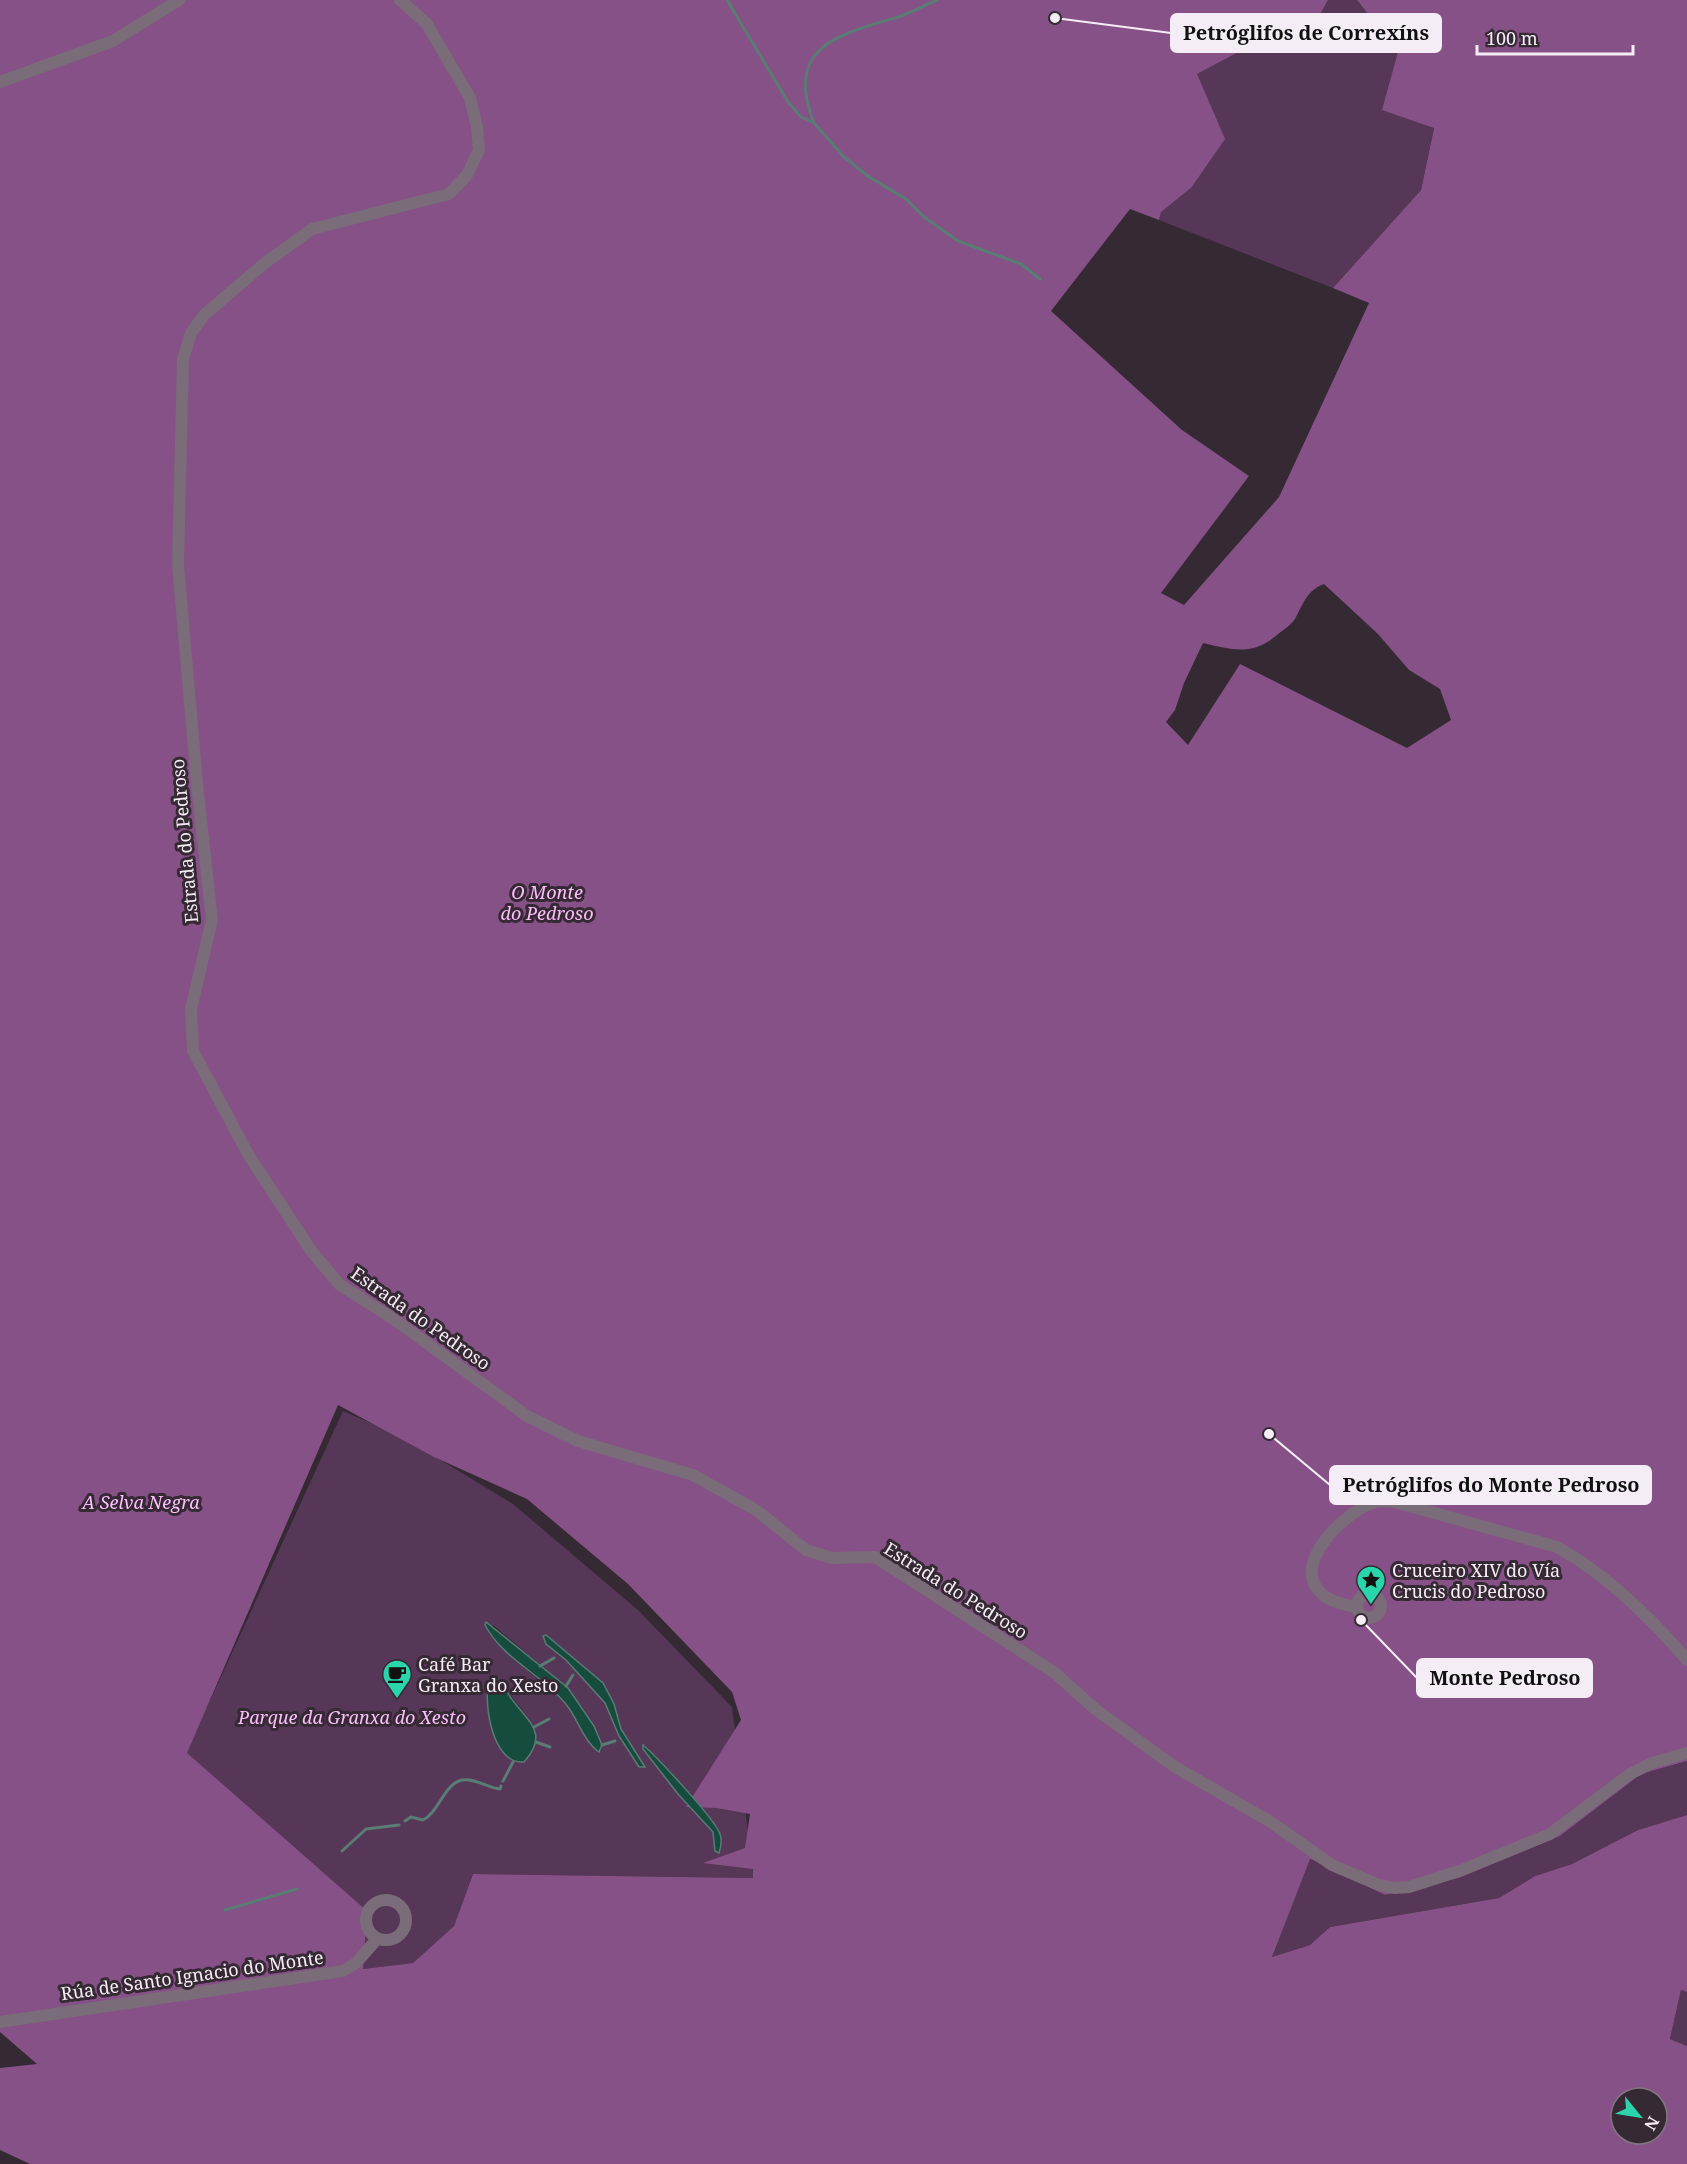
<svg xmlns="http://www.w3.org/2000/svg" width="1687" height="2164" font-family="'Noto Serif',serif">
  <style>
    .green { fill: #573757; fill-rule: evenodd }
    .forest { fill: #865186; fill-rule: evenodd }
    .water { fill: #164c3e; stroke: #597c75; stroke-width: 1.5 }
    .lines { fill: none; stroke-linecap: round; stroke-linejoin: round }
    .stream { stroke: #597c75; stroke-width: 3 }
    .minor { stroke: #7a6c79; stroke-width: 12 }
    .labels { text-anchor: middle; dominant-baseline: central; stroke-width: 6; stroke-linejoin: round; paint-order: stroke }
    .street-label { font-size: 18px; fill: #f5edf5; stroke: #352934 }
    .park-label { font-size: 18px; font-style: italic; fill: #fdbefc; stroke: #352934 }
    .poi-label { font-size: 18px; fill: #f5edf5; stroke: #352934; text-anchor: start }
    .leader { fill: none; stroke: #f5edf5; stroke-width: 2 }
    .callout-dot { fill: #f5edf5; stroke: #352934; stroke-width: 2 }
    .callout { fill: #f5edf5; stroke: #f5edf5; stroke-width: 2 }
    .callout-label { font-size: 20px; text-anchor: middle; font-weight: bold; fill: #111 }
  </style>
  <rect width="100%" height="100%" fill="#352934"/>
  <g class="green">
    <polygon points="1328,0 1357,0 1398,52 1434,127 1421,190 1333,288 1159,220 1161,212 1191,188 1197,74 1252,45 1300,51"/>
    <path d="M343 1411 401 1436 513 1504 638 1610 732 1707 754 1878 473 1874 454 1926 413 1963 363 1969 186 1753ZM493 1625 568 1688 594 1726 602 1745 600 1752 591 1746 579 1720 564 1700 513 1659 489 1633ZM546 1636 603 1683 614 1704 621 1729 644 1767 613 1723 605 1703ZM501 1681C511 1701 539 1721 535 1745L498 1747 489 1714 487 1688ZM643 1745 672 1773 720 1833 715 1851 713 1832 678 1794 643 1749Z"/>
    <polygon points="1687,1761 1687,1815 1638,1830 1572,1864 1535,1876 1499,1898 1330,1927 1310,1945 1272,1957 1309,1859 1385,1895 1459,1878 1560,1836 1641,1774"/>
    <polygon points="1681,1990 1687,1992 1687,2046 1670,2039"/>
  </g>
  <path class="forest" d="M0 0H1328L1300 51 1252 45 1197 74 1225 139 1191 188 1161 212 1159 220 1130 209 1051 311 1182 430 1249 476 1161 593 1184 605 1279 497 1369 303 1333 288 1421 190 1434 128 1382 110 1398 52 1357 0H1687V1761L1641 1774 1560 1836 1459 1878 1385 1895 1310 1859 1272 1957 1310 1945 1330 1927 1499 1898 1535 1876 1572 1864 1638 1830 1687 1815V1992L1681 1990 1670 2039 1687 2046V2164H30L0 2150V2068L37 2064 0 2032ZM1324 584 1378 634 1409 670 1440 689 1451 720 1407 748 1240 664 1188 745 1166 722 1175 710 1184 683 1203 643C1233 650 1252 656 1277 635 1283 630 1291 625 1295 619 1303 604 1307 590 1324 584ZM338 1405 434 1457 527 1499 628 1584 732 1692 741 1720 686 1807 717 1808 750 1814 745 1848 703 1863 753 1869V1878L473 1874 454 1926 413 1963 363 1969 367 1911 187 1753ZM1621 2098H1657V2134H1621Z"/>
  <g class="water">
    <path d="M486 1622 568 1688 594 1726 602 1745 599 1752C583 1741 578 1718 565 1703 541 1674 503 1659 485 1625Z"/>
    <polygon points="546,1635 603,1683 614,1704 621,1729 645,1767 639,1767 619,1736 605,1703 566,1660 546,1644 543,1636"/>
    <path d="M494 1677C504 1682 506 1693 514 1702 531 1724 548 1735 524 1762 492 1765 483 1702 489 1679Z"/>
    <path d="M643 1745C657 1757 715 1819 720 1834 722 1840 721 1847 719 1853L715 1851 713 1832 678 1794 643 1749Z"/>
  </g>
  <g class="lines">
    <g class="stream">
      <polyline points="727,0 788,102 801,117 814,123 844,157 869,177 906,199 924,217 958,241 1021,264 1040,279"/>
      <path d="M814 123C784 48 836 35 895 18 909 14 923 6 937 0"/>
      <polyline points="540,1666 554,1658"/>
      <polyline points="566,1686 573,1675"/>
      <polyline points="534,1727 549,1719"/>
      <polyline points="536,1742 550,1747"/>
      <polyline points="602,1745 615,1741"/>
      <polyline points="503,1781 513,1762"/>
      <path d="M405 1821 411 1817 423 1820C439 1812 444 1784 462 1780 476 1778 487 1788 500 1789L501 1786"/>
      <polyline points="342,1851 366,1829 399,1825"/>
      <polyline points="225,1910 297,1889"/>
    </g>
    <g class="minor">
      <polyline points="400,0 427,24 470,98 477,127 479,150 467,175 449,194 312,229 265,263 204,315 191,333 183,359 178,564 197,784 212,920 191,1009 193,1051 249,1156 312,1252 340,1285 395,1320 527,1416 578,1441 693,1475 756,1510 806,1550 832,1558 875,1557 1055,1673 1095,1709 1175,1767 1269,1821 1332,1865 1379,1885 1395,1888 1409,1887 1462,1870 1550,1834 1630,1774 1652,1763 1687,1753"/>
      <polyline points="0,82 113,41 179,0"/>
      <circle cx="1369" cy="1606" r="12"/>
      <path d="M1357 1608C1345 1604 1330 1602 1322 1594 1289 1565 1344 1513 1372 1503 1380 1500 1387 1501 1395 1502L1557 1547C1606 1574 1650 1617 1687 1660"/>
      <circle cx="386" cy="1920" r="20"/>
      <polyline points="0,2022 343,1971 356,1963 377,1939"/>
    </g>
  </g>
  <defs>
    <g id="sight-pin" transform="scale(1.5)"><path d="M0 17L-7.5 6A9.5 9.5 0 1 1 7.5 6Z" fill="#2ad5ac" stroke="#352934"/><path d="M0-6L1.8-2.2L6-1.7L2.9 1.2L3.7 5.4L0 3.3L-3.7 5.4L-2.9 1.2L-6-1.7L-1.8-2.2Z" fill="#111"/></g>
    <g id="cafe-pin" transform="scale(1.5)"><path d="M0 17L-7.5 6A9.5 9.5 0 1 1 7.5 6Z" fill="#2ad5ac" stroke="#352934"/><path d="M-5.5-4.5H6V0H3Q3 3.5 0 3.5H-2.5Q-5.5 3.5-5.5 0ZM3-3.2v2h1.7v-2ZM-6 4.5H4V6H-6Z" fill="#111"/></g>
  </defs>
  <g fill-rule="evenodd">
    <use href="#sight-pin" x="1371" y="1580"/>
    <use href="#cafe-pin" x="397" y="1674"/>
  </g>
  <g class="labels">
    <g class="street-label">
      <text transform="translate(184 841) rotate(-95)">Estrada do Pedroso</text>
      <text transform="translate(421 1318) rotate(35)">Estrada do Pedroso</text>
      <text transform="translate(956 1590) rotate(32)">Estrada do Pedroso</text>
      <text transform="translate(192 1975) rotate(-8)">Rúa de Santo Ignacio do Monte</text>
    </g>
    <g class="park-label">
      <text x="547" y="892">O Monte<tspan x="547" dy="21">do Pedroso</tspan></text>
      <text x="141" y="1502">A Selva Negra</text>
      <text x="352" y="1717">Parque da Granxa do Xesto</text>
    </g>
    <g class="poi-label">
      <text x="1392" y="1570">Cruceiro XIV do Vía<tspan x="1392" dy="21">Crucis do Pedroso</tspan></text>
      <text x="418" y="1664">Café Bar<tspan x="418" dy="21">Granxa do Xesto</tspan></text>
    </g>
  </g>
  <path class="leader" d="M1055 18L1171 33M1269 1434L1330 1485M1361 1620L1417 1678"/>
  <g class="callout-dot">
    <circle cx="1055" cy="18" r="6"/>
    <circle cx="1269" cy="1434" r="6"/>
    <circle cx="1361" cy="1620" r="6"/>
  </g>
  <g class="callout">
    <rect x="1171" y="14" width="270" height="38" rx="6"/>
    <rect x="1330" y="1466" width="321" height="38" rx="6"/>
    <rect x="1417" y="1659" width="175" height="38" rx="6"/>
  </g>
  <g class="callout-label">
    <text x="1306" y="40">Petróglifos de Correxíns</text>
    <text x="1491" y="1492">Petróglifos do Monte Pedroso</text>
    <text x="1505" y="1685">Monte Pedroso</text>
  </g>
  <g transform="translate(1639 2116) rotate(120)"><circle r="28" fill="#352934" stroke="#827781" stroke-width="1.5"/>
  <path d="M0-4.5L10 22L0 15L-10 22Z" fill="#2ad5ac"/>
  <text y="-9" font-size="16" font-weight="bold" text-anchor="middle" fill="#f5edf5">N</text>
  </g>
  <path d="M1477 45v9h156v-9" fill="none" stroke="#f5edf5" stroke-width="3"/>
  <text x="1486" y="45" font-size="18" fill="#f5edf5" stroke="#352934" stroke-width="4.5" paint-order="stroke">100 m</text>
</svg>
